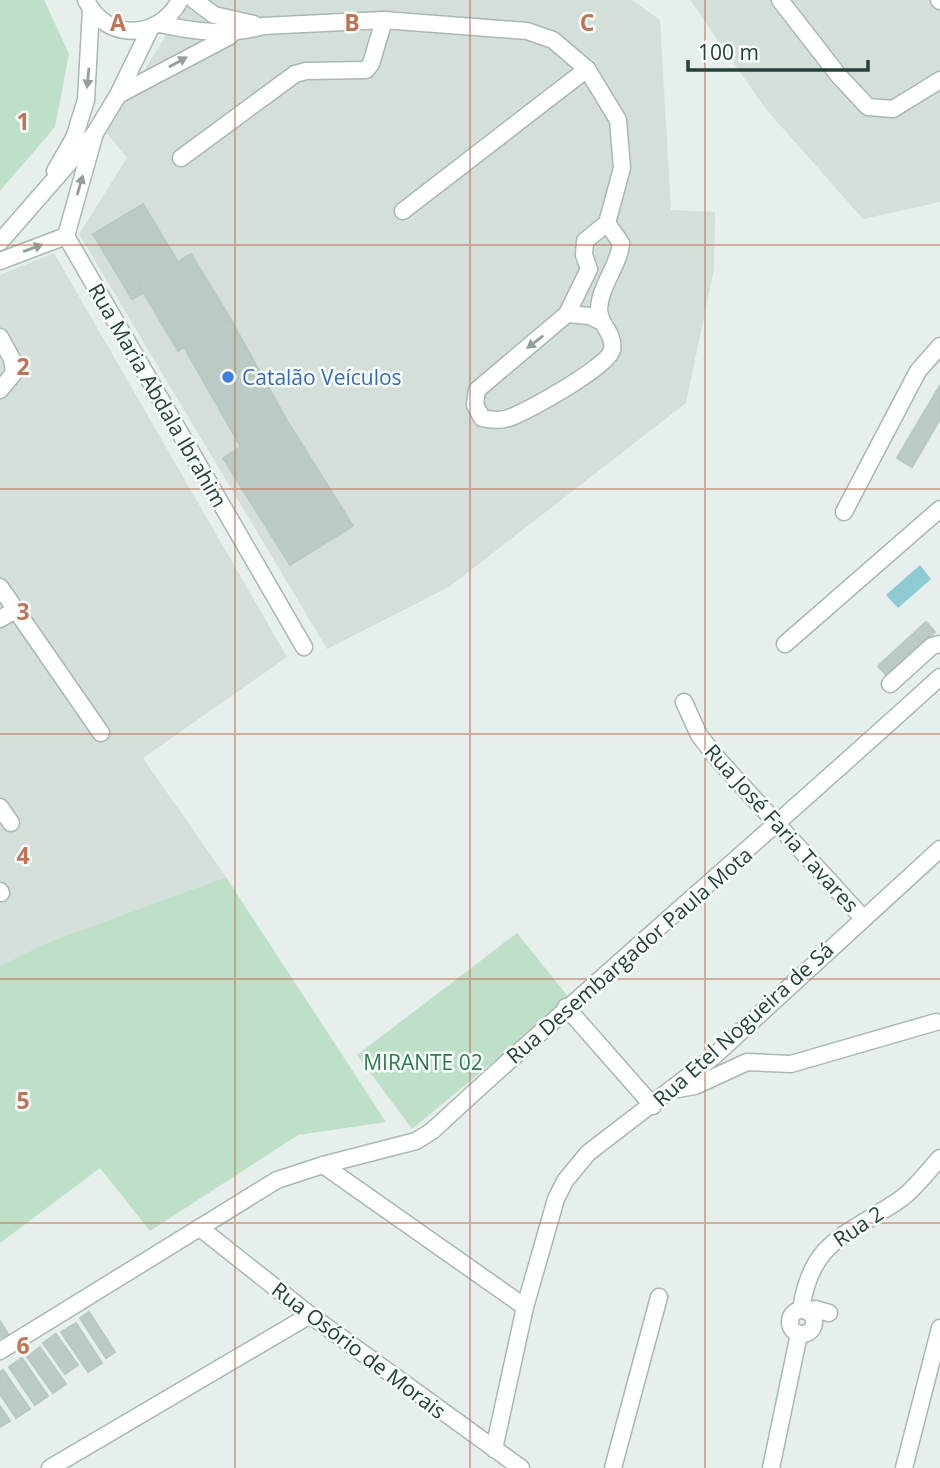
<svg xmlns="http://www.w3.org/2000/svg" width="940" height="1468" font-family="'Open Sans',sans-serif">
  <style>
    .built { fill: #d4dfda }
    .green { fill: #bfe0c8 }
    .water { fill: #8ec9d4 }
    .building { fill: #bbcac4; stroke: #b8c9c2; stroke-width: 2 }
    .lines { fill: none; stroke-linecap: round; stroke-linejoin: round }
    .minor-casing { stroke: #a8b8b2; stroke-width: 19 }
    .minor { stroke: #fff; stroke-width: 16 }
    .oneway { fill: #92a09c }
    .grid { fill: none; stroke: #c07456; stroke-width: 2; stroke-opacity: 0.55 }
    .shop-dot { fill: #3f7fe0; stroke: #f7fbf9; stroke-width: 2.5 }
    .labels { text-anchor: middle; dominant-baseline: central; stroke-width: 5; stroke-linejoin: round; paint-order: stroke }
    .shop-label { font-size: 21px; fill: #366cbe; stroke: #f7fbf9; text-anchor: start }
    .street-label { font-size: 21px; fill: #24423a; stroke: #f7fbf9 }
    .park-label { font-size: 21px; fill: #2d7a4b; stroke: #f7fbf9 }
    .grid-label { font-size: 23px; text-anchor: middle; font-weight: bold; fill: #c07456; stroke: #f7fbf9; stroke-width: 5; stroke-linejoin: round; paint-order: stroke }
  </style>
  <rect width="100%" height="100%" fill="#e6efeb"/>
  <g class="built">
    <polygon points="188,0 632,0 660,20 671,210 715,212 714,269 686,403 449,587 327,649 79,234 127,158 106,132"/>
    <polygon points="690,0 940,0 940,202 863,219 765,108"/>
    <polygon points="54,253 287,657 143,758 226,877 46,943 0,966 0,275"/>
  </g>
  <g class="green">
    <polygon points="0,0 44,0 69,54 55,127 0,191"/>
    <polygon points="226,877 386,1122 298,1135 150,1231 100,1168 0,1243 0,966 46,943"/>
    <polygon points="517,933 570,999 412,1129 357,1055"/>
  </g>
  <polygon class="water" points="920,565 931,579 898,608 886,595"/>
  <g class="building">
    <polygon points="143,204 178,262 139,285 143,293 132,299 93,234"/>
    <polygon points="191,254 231,320 178,351 139,285"/>
    <polygon points="231,320 286,419 241,447 184,347"/>
    <polygon points="939,387 940,419 912,467 897,458"/>
    <polygon points="286,419 353,526 290,565 223,458"/>
    <polygon points="926,622 935,632 887,676 878,666"/>
    <polygon points="89,1312 115,1352 106,1358 80,1318"/>
    <polygon points="0,1321 8,1334 0,1338"/>
    <polygon points="76,1323 102,1363 88,1372 61,1332"/>
    <polygon points="56,1334 78,1365 65,1374 43,1343"/>
    <polygon points="40,1347 66,1384 53,1393 27,1357"/>
    <polygon points="22,1358 48,1396 35,1405 9,1367"/>
    <polygon points="3,1370 30,1409 16,1418 0,1394 0,1372"/>
    <polygon points="0,1406 10,1421 0,1427"/>
  </g>
  <g class="lines">
    <g class="minor-casing">
      <g id="minor">
        <path d="M86 0C106 42 159 40 180 0"/>
        <polyline points="194,0 214,15 254,24"/>
        <polyline points="780,0 839,76 868,107 893,109 940,80"/>
        <polyline points="939,0 940,1"/>
        <path d="M160 24C195 32 228 36 263 26L384 20 527 31 553 40 587 69 618 120 622 168 607 223 585 241 584 255 589 269 567 314 477 390 475 405 482 418C494 421 503 421 514 416 532 408 608 367 612 350 615 333 599 325 599 309 600 285 619 266 621 243L607 223"/>
        <polyline points="118,95 230,36"/>
        <polyline points="95,133 66,236 304,647"/>
        <polyline points="181,158 295,74 306,71 366,70 371,64 384,20"/>
        <polyline points="55,171 74,138 86,100 91,10"/>
        <polyline points="403,211 587,69"/>
        <polyline points="0,242 95,133 118,95 150,29"/>
        <polyline points="0,261 66,236"/>
        <polyline points="567,314 590,316 602,322"/>
        <polyline points="0,337 12,359 14,373 0,390"/>
        <polyline points="844,512 918,371 940,346"/>
        <polyline points="0,587 101,733"/>
        <polyline points="0,619 15,610"/>
        <polyline points="785,644 940,509"/>
        <polyline points="890,684 932,646 940,644"/>
        <polyline points="684,702 699,735 716,757 862,917"/>
        <polyline points="0,807 11,823"/>
        <polyline points="0,891 1,893"/>
        <polyline points="566,1007 653,1106"/>
        <polyline points="678,1089 695,1086 747,1062 791,1064 936,1022"/>
        <polyline points="323,1165 525,1307"/>
        <polyline points="200,1228 310,1315 521,1468"/>
        <circle cx="802" cy="1322" r="12"/>
        <path d="M801 1310C811 1238 850 1235 902 1198 916 1187 928 1171 940 1158"/>
        <polyline points="808,1312 815,1309 829,1313"/>
        <path d="M0 1351 277 1180 323 1165 416 1141 432 1131C599 977 772 830 940 677"/>
        <polyline points="494,1449 525,1307 556,1199 565,1181 588,1153 713,1057 940,849"/>
        <polyline points="50,1468 310,1315"/>
        <polyline points="613,1468 659,1297"/>
        <polyline points="771,1468 799,1334"/>
        <polyline points="904,1468 940,1328"/>
      </g>
    </g>
    <use href="#minor" class="minor"/>
  </g>
  <defs><path id="oneway-solid" d="M-6-.8H1V-3.2L6.5 0L1 3.2V.8H-6Z" transform="scale(1.75)"/></defs>
  <g class="oneway">
    <use href="#oneway-solid" transform="translate(178 62) rotate(-29)"/>
    <use href="#oneway-solid" transform="translate(88 78) rotate(95)"/>
    <use href="#oneway-solid" transform="translate(80 185) rotate(-74)"/>
    <use href="#oneway-solid" transform="translate(33 248) rotate(-20)"/>
    <use href="#oneway-solid" transform="translate(535 342) rotate(142)"/>
  </g>
  <path class="grid" d="M235 0V1468M470 0V1468M705 0V1468M0 245H940M0 489H940M0 734H940M0 979H940M0 1223H940"/>
  <circle class="shop-dot" cx="228" cy="377" r="7"/>
  <g class="labels">
    <g class="shop-label">
      <text x="242" y="377">Catalão Veículos</text>
    </g>
    <g class="street-label">
      <text transform="translate(158 395) rotate(60)">Rua Maria Abdala Ibrahim</text>
      <text transform="translate(782 828) rotate(48)">Rua José Faria Tavares</text>
      <text transform="translate(629 955) rotate(-41)">Rua Desembargador Paula Mota</text>
      <text transform="translate(743 1024) rotate(-42)">Rua Etel Nogueira de Sá</text>
      <text transform="translate(858 1226) rotate(-34)">Rua 2</text>
      <text transform="translate(359 1350) rotate(37)">Rua Osório de Morais</text>
    </g>
    <g class="park-label">
      <text x="423" y="1062">MIRANTE 02</text>
    </g>
  </g>
  <g class="grid-label">
    <text x="118" y="31">A</text>
    <text x="352" y="31">B</text>
    <text x="587" y="31">C</text>
    <text x="23" y="130">1</text>
    <text x="23" y="375">2</text>
    <text x="23" y="620">3</text>
    <text x="23" y="864">4</text>
    <text x="23" y="1109">5</text>
    <text x="23" y="1354">6</text>
  </g>
  <path d="M688 60v10h180v-10" fill="none" stroke="#24423a" stroke-width="3.5"/>
  <text x="698" y="60" font-size="21" fill="#24423a" stroke="#f7fbf9" stroke-width="5" paint-order="stroke">100 m</text>
</svg>
